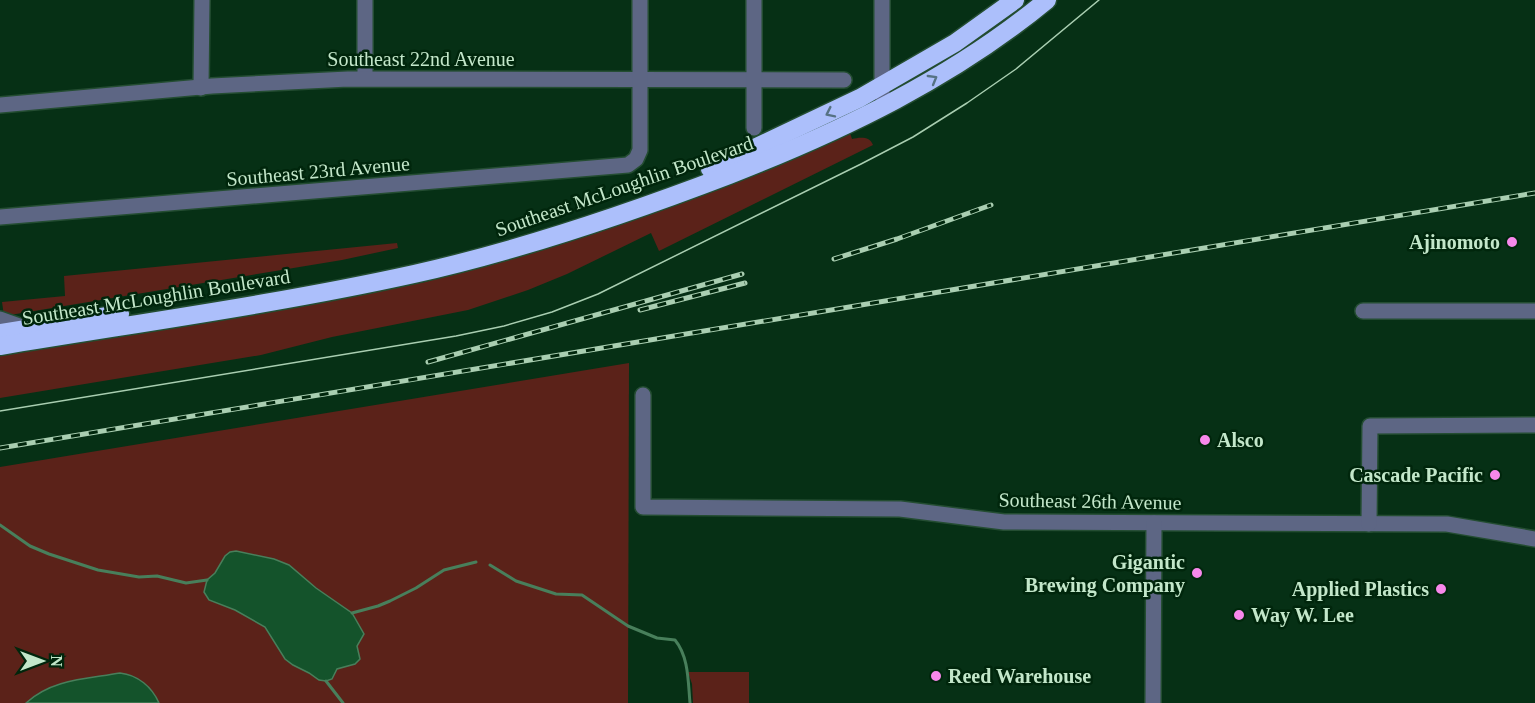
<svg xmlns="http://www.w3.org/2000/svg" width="1535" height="703" font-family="Georgia,serif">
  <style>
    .green { fill: #5b2219 }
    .water { fill: #14532b; stroke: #487f5b; stroke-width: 1.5 }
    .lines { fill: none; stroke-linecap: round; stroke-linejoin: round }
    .stream { stroke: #487f5b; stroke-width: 3 }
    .minor-casing { stroke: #244d32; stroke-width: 18 }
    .highway-casing { stroke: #244d32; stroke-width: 21 }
    .minor { stroke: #5d6684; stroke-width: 15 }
    .highway { stroke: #acbffb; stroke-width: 18 }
    .tram { stroke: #a9ceb1; stroke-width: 1.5 }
    .rail-casing { stroke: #a9ceb1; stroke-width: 5 }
    .rail { stroke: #00260c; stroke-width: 3; stroke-dasharray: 9; stroke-linecap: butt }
    .oneway { stroke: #567284 }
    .poi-dot { fill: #f788eb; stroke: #00260c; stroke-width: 2 }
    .labels { text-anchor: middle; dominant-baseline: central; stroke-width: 5; stroke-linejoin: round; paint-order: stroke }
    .street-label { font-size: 20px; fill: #c3e7ca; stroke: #00260c }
    .poi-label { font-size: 20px; font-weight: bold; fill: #c3e7ca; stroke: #00260c; text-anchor: end }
  </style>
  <rect width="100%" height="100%" fill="#063015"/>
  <g class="green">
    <path d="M850 133 852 139C860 137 870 136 873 145L659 251 651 233 567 274 528 290 468 310 332 337 261 355 0 398V355L315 303 425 282 576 239 635 219 787 162Z"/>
    <polygon points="397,243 398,248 342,260 4,316 2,302 65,296 64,276"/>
    <polygon points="629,363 628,703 0,703 0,467"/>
    <polygon points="688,672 749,672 749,703 693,703 692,684"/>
  </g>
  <g class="water">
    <polygon points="236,551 274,559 289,565 316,588 352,613 364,634 357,646 360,659 355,664 337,669 332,679 326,681 319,680 309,673 293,665 285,659 265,627 235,610 209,600 204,592 207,580 215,573 225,556 230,552"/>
    <path d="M120 673C138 675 152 687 159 703H26C52 679 86 679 120 673Z"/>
  </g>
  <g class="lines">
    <g class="stream">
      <polyline points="0,525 30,546 49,554 98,570 139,577 157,576 186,583 207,580"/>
      <path d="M490 565 516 581 556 594 582 595 628 626 657 638 675 640C689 657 688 682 690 703"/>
      <polyline points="352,613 378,606 390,601 416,588 444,570 476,562"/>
      <polyline points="326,681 343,703"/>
    </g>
    <g class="minor-casing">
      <g id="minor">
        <polyline points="882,0 882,95"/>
        <polyline points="365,78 365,0"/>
        <polyline points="201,88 202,0"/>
        <polyline points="0,105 212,86 348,79 844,80"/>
        <polyline points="754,128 754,0"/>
        <polyline points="0,217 628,165 636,159 640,150 640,0"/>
        <polyline points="1363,311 1535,311"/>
        <polyline points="0,319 25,328"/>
        <polyline points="643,395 643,507 900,509 1004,522 1447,524 1535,539"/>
        <polyline points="1369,524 1370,426 1535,425"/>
        <polyline points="1153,703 1154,523"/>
      </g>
    </g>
    <g class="highway-casing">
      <g id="highway">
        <polyline points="710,169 860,98 955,43 1015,0"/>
        <polyline points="0,333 120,314"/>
        <path d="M0 346C138 323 278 304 414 274 522 250 627 214 729 175 842 131 953 78 1047 0"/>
      </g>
    </g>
    <use href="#minor" class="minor"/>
    <use href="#highway" class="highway"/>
    <polyline class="tram" points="0,411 456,336 504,326 552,312 598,294 861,164 913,137 967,103 1016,69 1099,0"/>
    <g class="rail-casing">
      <g id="rail">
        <polyline points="834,259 897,239 991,205"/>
        <polyline points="640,310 745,283"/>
        <polyline points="428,362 742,274"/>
        <polyline points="0,448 1535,193"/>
      </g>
    </g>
    <use href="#rail" class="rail"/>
  </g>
  <defs><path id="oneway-chevron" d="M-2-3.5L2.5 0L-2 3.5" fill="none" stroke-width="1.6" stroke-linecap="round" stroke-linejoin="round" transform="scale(1.5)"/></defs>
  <g class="oneway">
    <use href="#oneway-chevron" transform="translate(933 79) rotate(-30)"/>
    <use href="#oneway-chevron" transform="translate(830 113) rotate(154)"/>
  </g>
  <g class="poi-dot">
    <circle cx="1512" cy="242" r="6"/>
    <circle cx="1205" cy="440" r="6"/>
    <circle cx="1495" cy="475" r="6"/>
    <circle cx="1197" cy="573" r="6"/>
    <circle cx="1441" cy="589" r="6"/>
    <circle cx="1239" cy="615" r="6"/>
    <circle cx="936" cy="676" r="6"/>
  </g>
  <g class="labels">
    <g class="street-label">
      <text x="421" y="59">Southeast 22nd Avenue</text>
      <text transform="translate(318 171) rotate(-5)">Southeast 23rd Avenue</text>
      <text transform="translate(624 186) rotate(-19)">Southeast McLoughlin Boulevard</text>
      <text transform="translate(156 297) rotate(-9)">Southeast McLoughlin Boulevard</text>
      <text transform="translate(1090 501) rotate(1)">Southeast 26th Avenue</text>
    </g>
    <g class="poi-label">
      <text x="1500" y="242">Ajinomoto</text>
      <text x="1217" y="440" text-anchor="start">Alsco</text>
      <text x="1483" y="475">Cascade Pacific</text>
      <text x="1185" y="562">Gigantic<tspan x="1185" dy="23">Brewing Company</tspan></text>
      <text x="1429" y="589">Applied Plastics</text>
      <text x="1251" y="615" text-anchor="start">Way W. Lee</text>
      <text x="948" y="676" text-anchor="start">Reed Warehouse</text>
    </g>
  </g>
  <g transform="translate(42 661) rotate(90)" stroke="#00260c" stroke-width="4.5" paint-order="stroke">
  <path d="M0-4.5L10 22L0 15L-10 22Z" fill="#c3e7ca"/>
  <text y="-9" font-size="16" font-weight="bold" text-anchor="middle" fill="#c3e7ca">N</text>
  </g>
</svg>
